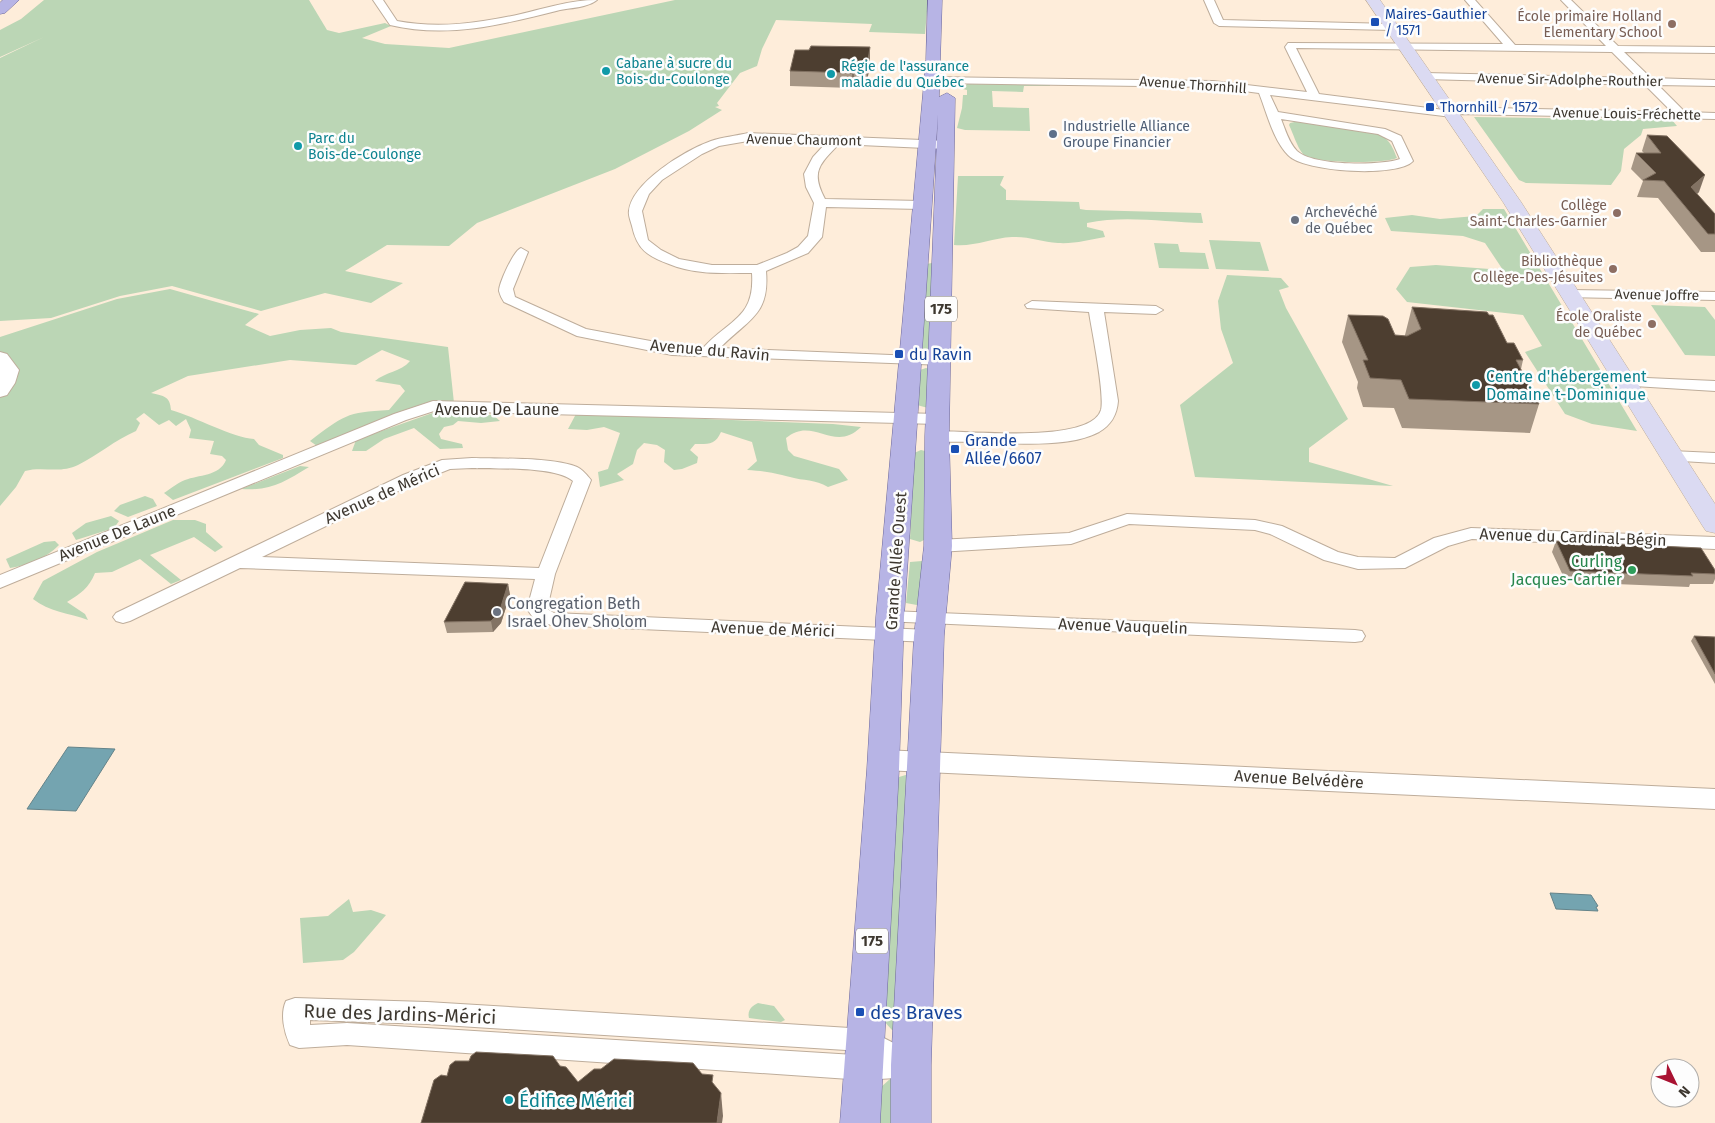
<svg xmlns="http://www.w3.org/2000/svg" width="1715" height="1123" font-family="'Fira Sans',sans-serif">
  <style>
    .green { fill: #bbd6b5 }
    .water { fill: #74a4b0; stroke: #648389 }
    .lines { fill: none; stroke-linecap: round; stroke-linejoin: round }
    .minor-casing { stroke: #bead9b; stroke-width: 2 }
    .tertiary-casing { stroke: #bead9b; stroke-width: 2 }
    .secondary-casing { stroke: #bead9b; stroke-width: 1 }
    .primary-casing { stroke: #6d689a; stroke-width: 1 }
    .minor { fill: #fff; fill-rule: evenodd }
    .tertiary { fill: #fff; fill-rule: evenodd }
    .secondary { fill: #dbdaf2; fill-rule: evenodd }
    .primary { fill: #b7b4e5; fill-rule: evenodd }
    .wall { fill: #a69685 }
    .shaded-wall { fill: #827263 }
    .building { fill: #4d3e30; stroke: #827263 }
    .transit-dot { fill: #1a4fb4; stroke: #fdfdfd; stroke-width: 2 }
    .education-dot { fill: #8d6e63; stroke: #fdfdfd; stroke-width: 2 }
    .culture-dot { fill: #0f9aa8; stroke: #fdfdfd; stroke-width: 2 }
    .service-dot { fill: #5c6f8a; stroke: #fdfdfd; stroke-width: 2 }
    .worship-dot { fill: #6b7280; stroke: #fdfdfd; stroke-width: 2 }
    .leisure-dot { fill: #2e9e5b; stroke: #fdfdfd; stroke-width: 2 }
    .labels { text-anchor: middle; dominant-baseline: central; stroke-width: 5; stroke-linejoin: round; paint-order: stroke }
    .far-transit-label { font-size: 14px; fill: #164399; stroke: #fdfdfd; text-anchor: start }
    .far-education-label { font-size: 14px; fill: #785e54; stroke: #fdfdfd; text-anchor: end }
    .far-culture-label { font-size: 14px; fill: #0d838f; stroke: #fdfdfd; text-anchor: start }
    .far-street-label { font-size: 14px; fill: #3d372f; stroke: #fdfdfd }
    .far-service-label { font-size: 14px; fill: #4e5e75; stroke: #fdfdfd; text-anchor: start }
    .far-worship-label { font-size: 14px; fill: #5b616d; stroke: #fdfdfd; text-anchor: start }
    .shield { fill: #fdfdfd; stroke: #77726d; stroke-width: 1 }
    .shield-label { font-size: 15px; font-weight: bold; fill: #3d372f }
    .street-label { font-size: 16px; fill: #3d372f; stroke: #fdfdfd }
    .transit-label { font-size: 16px; fill: #164399; stroke: #fdfdfd; text-anchor: start }
    .culture-label { font-size: 16px; fill: #0d838f; stroke: #fdfdfd; text-anchor: start }
    .leisure-label { font-size: 16px; fill: #27864d; stroke: #fdfdfd; text-anchor: end }
    .worship-label { font-size: 16px; fill: #5b616d; stroke: #fdfdfd; text-anchor: start }
    .near-transit-label { font-size: 19px; fill: #164399; stroke: #fdfdfd; text-anchor: start }
    .near-street-label { font-size: 19px; fill: #3d372f; stroke: #fdfdfd }
    .near-culture-label { font-size: 19px; fill: #0d838f; stroke: #fdfdfd; text-anchor: start }
  </style>
  <rect width="100%" height="100%" fill="#feedda"/>
  <g class="green">
    <polygon points="44,0 309,0 327,30 339,33 385,23 391,26 362,38 385,44 449,48 675,0 928,0 925,34 869,32 872,24 776,20 762,49 757,66 740,73 717,103 719,106 715,107 722,110 689,131 615,169 477,223 449,246 387,245 345,271 403,283 371,303 325,293 261,311 172,286 120,296 51,318 0,321 0,58 44,37 0,57 0,30 21,19"/>
    <polygon points="967,84 1050,85 1050,86 1024,86 1023,92 992,91 993,107 1029,108 1030,131 965,130 957,128 962,108 963,95 967,95 967,90 963,89"/>
    <polygon points="1474,117 1672,120 1677,126 1643,129 1641,135 1624,149 1621,171 1611,185 1526,183 1519,180"/>
    <path d="M1299 121 1372 131C1387 137 1391 142 1397 158 1383 164 1314 164 1303 154 1297 147 1293 133 1289 125L1290 123Z"/>
    <path d="M958 176H1004L1000 185 1006 190V200L1079 202 1080 209 1086 210 1201 213 1203 223C1165 222 1124 215 1087 223V227L1103 231 1105 237C1089 240 1074 244 1058 243 1042 242 1028 236 1012 237 992 238 974 247 954 245Z"/>
    <polygon points="1483,209 1504,209 1637,431 1592,424 1565,414 1525,352 1542,346 1523,315 1407,302 1396,289 1410,267 1436,265 1503,270 1485,243 1463,236 1391,231 1385,218 1412,215 1440,219 1476,216"/>
    <polygon points="1209,240 1260,242 1269,271 1216,269"/>
    <polygon points="1154,243 1178,244 1180,252 1205,253 1209,269 1159,268"/>
    <polygon points="932,263 932,350 920,348 926,264"/>
    <polygon points="1227,275 1281,278 1289,287 1279,290 1286,308 1348,419 1309,448 1309,462 1393,486 1195,477 1180,405 1233,363 1221,329 1218,301"/>
    <path d="M170 289 259 314 245 325 270 336 300 330 331 328 341 332 448 347 454 403 317 446 310 441C343 416 346 412 389 410L405 391 400 385 375 381C385 372 401 372 410 361L382 350 356 365 290 360 188 376 151 393C164 396 170 396 171 410 196 417 233 438 254 439L259 445 283 455V458L173 500 164 493C170 489 177 483 185 480 198 475 220 476 226 460L222 456 210 454 214 441 189 438 191 430 186 419 176 426 169 420 159 425 144 413 136 419 140 423 136 431C115 440 98 455 78 465 60 474 43 466 25 471L16 487 0 506V337L117 299Z"/>
    <polygon points="1651,305 1705,307 1715,320 1715,356 1685,355"/>
    <polygon points="926,368 930,369 928,408 917,405 920,370"/>
    <polygon points="438,411 493,415 500,421 481,423 458,421 453,425 444,427 439,434 441,439 462,444 463,448 440,449 414,428 384,439 366,451 352,451 356,440"/>
    <path d="M576 414 833 424 861 427C834 454 813 415 786 438L788 450 794 456 839 469 848 480 828 487C815 479 804 481 790 477 773 473 765 471 747 470L757 461 752 442 721 432C715 445 709 444 695 444L690 450 698 457 697 463 682 469 674 470 664 462 665 450 657 445 644 443 637 450 633 464 617 474 624 480 600 487 598 472 608 469 620 433 604 427 587 430 568 429Z"/>
    <polygon points="921,450 925,451 924,540 920,542 910,539 914,453"/>
    <path d="M300 466 309 467C284 482 271 491 241 489Z"/>
    <polygon points="145,496 153,499 157,506 128,517 114,511 120,505"/>
    <polygon points="111,516 119,521 114,528 76,540 72,533 86,523"/>
    <path d="M173 520H195L206 524V532L223 547 215 552 194 537 150 555 181 580 171 584 140 559 112 572 95 573C89 588 80 594 67 602L85 614 88 620C69 613 49 612 33 599L43 581 97 552Z"/>
    <path d="M55 541 59 545C45 559 29 565 10 568L6 559 44 542Z"/>
    <polygon points="922,561 922,606 906,603 910,562"/>
    <polygon points="909,774 899,1029 892,1030 883,1020 896,781 899,777"/>
    <polygon points="349,899 353,912 371,910 386,915 354,952 343,960 303,963 300,918 328,916"/>
    <path d="M758 1003 774 1006 785 1020 781 1022 749 1018C747 1010 752 1006 758 1003Z"/>
    <polygon points="890,1079 897,1081 906,1123 880,1123 880,1088"/>
  </g>
  <g class="water">
    <polygon points="68,747 115,749 76,811 27,809"/>
    <polygon points="1550,893 1591,895 1598,906 1596,907 1598,911 1556,909"/>
  </g>
  <g class="lines">
    <g class="minor-casing">
      <g id="minor">
        <path d="M373 0H383L397 21C439 29 480 23 521 14 546 8 571 0 597 0 589 7 571 8 560 10 505 24 448 39 390 25Z"/>
        <polygon points="1204,0 1214,0 1223,20 1392,24 1397,27 1392,30 1219,26 1214,23"/>
        <path d="M1465 0H1475L1515 45 1606 46 1561 0H1571L1618 46 1715 47V53L1624 52 1651 78 1715 80V86L1658 85 1685 112 1715 113V119L1457 114 1452 117 1270 95 1278 112 1385 129 1401 136 1413 161C1398 178 1303 172 1288 155 1273 140 1267 113 1259 93L1213 87 932 83 927 80 932 77 1213 81 1307 92 1285 47 1288 43 1503 44ZM1296 48 1612 52 1638 78 1425 73 1420 76 1425 79 1645 85 1672 112 1449 107 1444 110 1319 94ZM1281 119 1378 134 1392 141 1400 159C1380 166 1313 166 1297 151 1289 143 1285 129 1281 119Z"/>
        <path d="M748 133 947 141 953 145 947 149 839 144C820 164 810 171 825 199L921 201 927 205 921 209 826 207 822 237 808 253 766 271C770 316 747 320 720 348L940 357 948 362 945 365 672 355 577 336 504 302C502 299 500 295 499 291 499 283 514 250 521 248L528 252 513 289 515 297 586 329 672 345 704 347C730 319 755 318 752 273 725 273 695 275 669 264 647 256 637 249 632 226 631 222 628 215 629 211 632 182 686 150 711 141 722 137 736 136 748 133ZM748 141 826 143 813 157 804 174 806 187 814 203 808 236 798 247 787 253 757 265H712L679 259 661 250 648 240 642 211 649 194 662 180 702 154 719 146Z"/>
        <polygon points="1569,290 1715,292 1715,300 1564,297 1562,294"/>
        <path d="M1032 301 1156 306 1163 310 1156 314 1104 312 1118 401C1117 415 1111 425 1099 432 1067 449 1009 443 973 442 960 441 944 443 931 440L929 436 931 432 937 431C967 431 1091 444 1101 410 1105 394 1092 332 1089 312L1027 308 1025 305Z"/>
        <polygon points="1624,377 1715,381 1715,391 1618,385 1616,382 1618,379"/>
        <polygon points="433,401 938,414 944,416 946,419 944,422 938,424 434,411 406,420 0,588 0,575 394,414"/>
        <polygon points="1671,451 1715,453 1715,463 1665,460 1662,456 1665,452"/>
        <path d="M472 458C500 459 552 457 577 467 582 469 587 475 591 480L555 574 547 609 554 613 929 630 936 631 939 636 936 641 929 642 551 625 534 619 527 609 535 579 240 568 130 621 123 623 116 621 113 617 116 613 403 475 442 460ZM472 468C496 469 556 466 573 481L539 568 262 557 415 483 450 469Z"/>
        <polygon points="1127,514 1255,520 1282,526 1338,552 1358,557 1395,558 1434,538 1471,528 1715,537 1715,549 1472,539 1448,546 1405,568 1358,569 1324,560 1270,534 1255,530 1129,524 1071,544 938,552 931,550 929,546 931,542 938,540 1069,533"/>
        <polygon points="890,611 1355,630 1362,631 1365,636 1362,641 1355,642 883,621 880,617 883,613"/>
        <path d="M295 998 427 1002 866 1029 921 1057 924 1065 921 1073 911 1077 864 1080 347 1045 299 1048 290 1045C284 1032 280 1014 286 1001ZM310 1020 427 1024 862 1051 871 1056 347 1023 310 1025Z"/>
      </g>
    </g>
    <g class="tertiary-casing">
      <g id="tertiary">
        <polygon points="0,352 7,354 19,370 15,383 7,395 0,397"/>
        <polygon points="883,750 1715,789 1715,809 883,770 873,767 869,760 873,753"/>
      </g>
    </g>
    <g class="secondary-casing">
      <polygon id="secondary" points="1366,0 1380,0 1521,202 1715,504 1715,533 1706,531 1702,525 1503,202"/>
    </g>
    <g class="primary-casing">
      <g id="primary">
        <polygon points="3,0 19,0 5,13 0,14 0,3"/>
        <polygon points="928,0 942,0 939,97 947,93 955,98 949,436 952,546 944,636 931,1065 931,1123 891,1123 891,1065 914,636 924,546 925,436 938,114 904,617 899,769 880,1123 840,1123 867,769 876,617 926,60"/>
      </g>
    </g>
    <use href="#minor" class="minor"/>
    <use href="#tertiary" class="tertiary"/>
    <use href="#secondary" class="secondary"/>
    <use href="#primary" class="primary"/>
  </g>
  <g class="wall">
    <polygon points="870,62 867,83 854,83 852,88 790,86 790,71"/>
    <polygon points="1647,135 1699,192 1697,194 1715,214 1715,252 1701,252 1658,198 1637,197 1643,181 1631,169 1636,153 1644,153 1642,151"/>
    <polygon points="1412,307 1507,343 1523,360 1521,369 1539,404 1530,433 1402,428 1394,408 1363,407 1357,388 1358,382 1342,342 1348,315 1395,335 1405,336 1405,335"/>
    <polygon points="1556,541 1715,570 1715,579 1713,584 1690,584 1689,587 1566,582 1552,552"/>
    <polygon points="508,584 510,595 501,623 493,632 447,633 444,622"/>
    <polygon points="1694,636 1715,637 1715,684 1691,641"/>
  </g>
  <g class="shaded-wall">
    <polygon points="870,47 870,62 867,83 867,68"/>
    <polygon points="854,68 854,83 852,88 852,73"/>
    <polygon points="1705,175 1699,192 1685,204 1691,187"/>
    <polygon points="508,584 510,595 501,623 493,632 491,621"/>
    <polygon points="721,1093 723,1116 722,1123 717,1123"/>
  </g>
  <g class="building">
    <polygon points="811,46 870,47 867,68 854,68 852,73 790,71 795,50 809,50"/>
    <polygon points="1647,135 1667,136 1705,175 1691,187 1715,214 1715,234 1708,234 1664,181 1643,180 1656,173 1636,153 1661,153"/>
    <polygon points="1412,307 1487,312 1489,315 1493,315 1507,343 1514,343 1523,360 1516,360 1539,404 1409,399 1401,380 1370,378 1363,360 1368,360 1348,315 1383,316 1388,319 1395,335 1407,336 1421,329"/>
    <polygon points="1556,541 1701,548 1715,570 1715,574 1691,573 1693,576 1570,571"/>
    <polygon points="465,582 508,584 499,613 491,621 444,622"/>
    <polygon points="1694,636 1715,637 1715,674"/>
    <polygon points="476,1052 553,1056 560,1066 566,1067 578,1082 594,1069 601,1069 614,1059 693,1063 702,1074 713,1075 712,1082 721,1093 717,1123 421,1123 434,1080 441,1075 447,1076 450,1065 455,1061 469,1061 471,1056"/>
  </g>
  <g class="transit-dot">
    <rect x="1370" y="17" width="10" height="10" rx="2.5"/>
    <rect x="1425" y="102" width="10" height="10" rx="2.5"/>
    <rect x="894" y="349" width="10" height="10" rx="2.5"/>
    <rect x="950" y="444" width="10" height="10" rx="2.5"/>
    <rect x="855" y="1007" width="10" height="10" rx="2.5"/>
  </g>
  <g class="education-dot">
    <circle cx="1672" cy="24" r="5"/>
    <circle cx="1617" cy="213" r="5"/>
    <circle cx="1613" cy="269" r="5"/>
    <circle cx="1652" cy="324" r="5"/>
  </g>
  <g class="culture-dot">
    <circle cx="606" cy="71" r="5"/>
    <circle cx="831" cy="74" r="5"/>
    <circle cx="298" cy="146" r="5"/>
    <circle cx="1476" cy="385" r="5"/>
    <circle cx="509" cy="1100" r="5"/>
  </g>
  <circle class="service-dot" cx="1053" cy="134" r="5"/>
  <g class="worship-dot">
    <circle cx="1295" cy="220" r="5"/>
    <circle cx="497" cy="612" r="5"/>
  </g>
  <circle class="leisure-dot" cx="1632" cy="570" r="5"/>
  <g class="labels">
    <g class="far-transit-label">
      <text x="1385" y="14">Maires-Gauthier<tspan x="1385" dy="16">/ 1571</tspan></text>
      <text x="1440" y="107">Thornhill / 1572</text>
    </g>
    <g class="far-education-label">
      <text x="1662" y="16">École primaire Holland<tspan x="1662" dy="16">Elementary School</tspan></text>
      <text x="1607" y="205">Collège<tspan x="1607" dy="16">Saint-Charles-Garnier</tspan></text>
      <text x="1603" y="261">Bibliothèque<tspan x="1603" dy="16">Collège-Des-Jésuites</tspan></text>
      <text x="1642" y="316">École Oraliste<tspan x="1642" dy="16">de Québec</tspan></text>
    </g>
    <g class="far-culture-label">
      <text x="616" y="63">Cabane à sucre du<tspan x="616" dy="16">Bois-du-Coulonge</tspan></text>
      <text x="841" y="66">Régie de l'assurance<tspan x="841" dy="16">maladie du Québec</tspan></text>
      <text x="308" y="138">Parc du<tspan x="308" dy="16">Bois-de-Coulonge</tspan></text>
    </g>
    <g class="far-street-label">
      <text transform="translate(1570 80) rotate(1)">Avenue Sir-Adolphe-Routhier</text>
      <text transform="translate(1193 85) rotate(4)">Avenue Thornhill</text>
      <text transform="translate(1627 114) rotate(1)">Avenue Louis-Fréchette</text>
      <text transform="translate(804 140) rotate(1)">Avenue Chaumont</text>
      <text transform="translate(1657 295) rotate(1)">Avenue Joffre</text>
    </g>
    <g class="far-service-label">
      <text x="1063" y="126">Industrielle Alliance<tspan x="1063" dy="16">Groupe Financier</tspan></text>
    </g>
    <g class="far-worship-label">
      <text x="1305" y="212">Archevéché<tspan x="1305" dy="16">de Québec</tspan></text>
    </g>
    <g class="shield">
      <rect x="925" y="296.5" width="32" height="25" rx="4"/>
      <rect x="856" y="928.5" width="32" height="25" rx="4"/>
    </g>
    <g class="shield-label">
      <text x="941" y="309">175</text>
      <text x="872" y="941">175</text>
    </g>
    <g class="street-label">
      <text transform="translate(710 350) rotate(5)">Avenue du Ravin</text>
      <text x="497" y="409">Avenue De Laune</text>
      <text transform="translate(382 494) rotate(-24)">Avenue de Mérici</text>
      <text transform="translate(117 533) rotate(-22)">Avenue De Laune</text>
      <text transform="translate(1573 537) rotate(2)">Avenue du Cardinal-Bégin</text>
      <text transform="translate(896 561) rotate(-86)">Grande Allée Ouest</text>
      <text transform="translate(1123 626) rotate(2)">Avenue Vauquelin</text>
      <text transform="translate(773 629) rotate(2)">Avenue de Mérici</text>
      <text transform="translate(1299 779) rotate(3)">Avenue Belvédère</text>
    </g>
    <g class="transit-label">
      <text x="909" y="354">du Ravin</text>
      <text x="965" y="440">Grande<tspan x="965" dy="18">Allée/6607</tspan></text>
    </g>
    <g class="culture-label">
      <text x="1486" y="376">Centre d'hébergement<tspan x="1486" dy="18">Domaine t-Dominique</tspan></text>
    </g>
    <g class="leisure-label">
      <text x="1622" y="561">Curling<tspan x="1622" dy="18">Jacques-Cartier</tspan></text>
    </g>
    <g class="worship-label">
      <text x="507" y="603">Congregation Beth<tspan x="507" dy="18">Israel Ohev Sholom</tspan></text>
    </g>
    <g class="near-transit-label">
      <text x="870" y="1012">des Braves</text>
    </g>
    <g class="near-street-label">
      <text transform="translate(400 1014) rotate(2)">Rue des Jardins-Mérici</text>
    </g>
    <g class="near-culture-label">
      <text x="519" y="1100">Édifice Mérici</text>
    </g>
  </g>
  <g transform="translate(1675 1083) rotate(133)"><circle r="24" fill="#fdfdfd" stroke="#b0aeab"/>
  <path d="M0-4L9 19L0 12L-9 19Z" fill="#a91232"/>
  <text y="-8" font-size="14" font-weight="bold" text-anchor="middle" fill="#3d372f">N</text>
  </g>
</svg>
